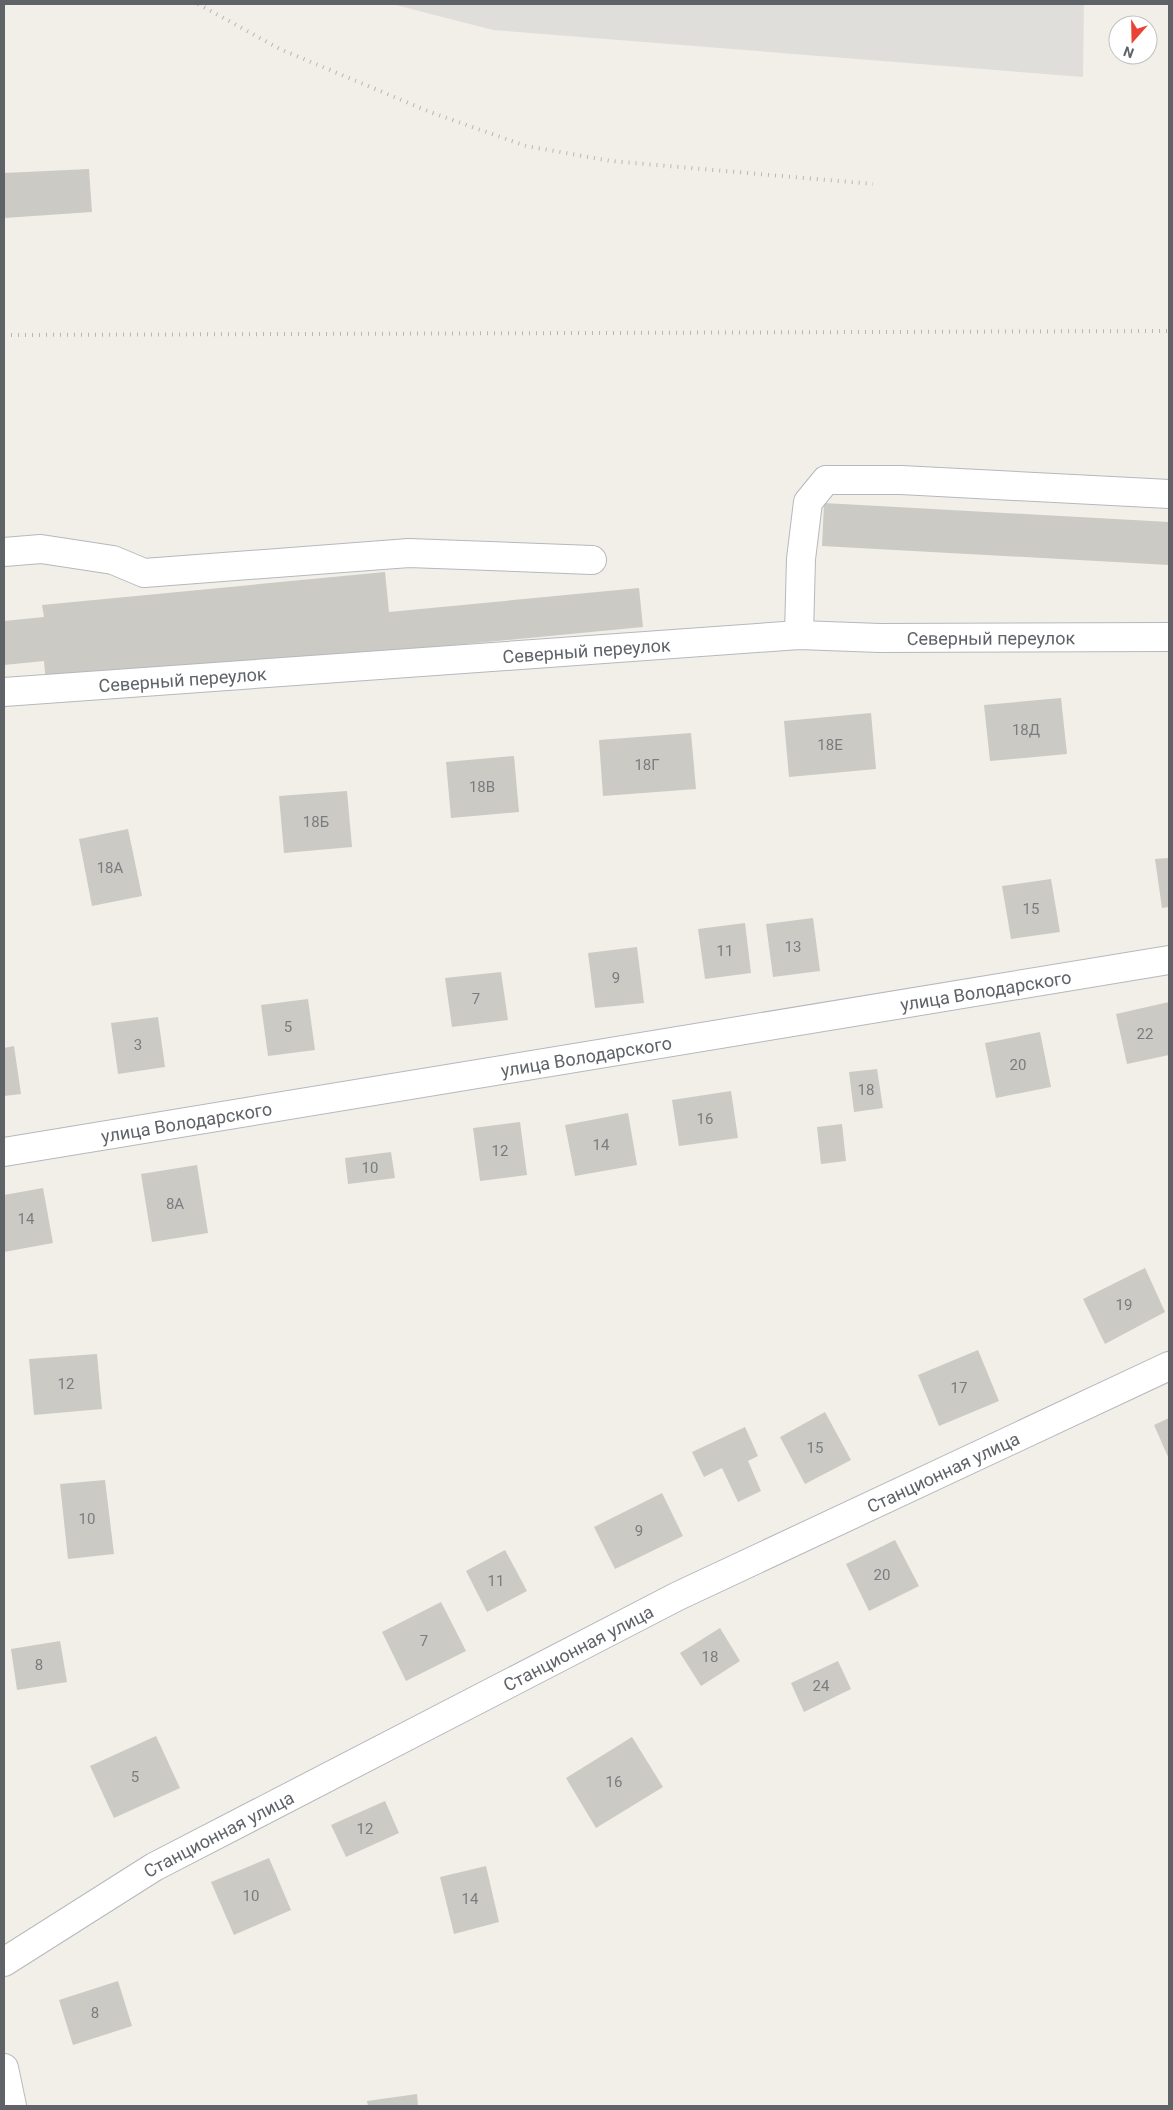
<svg xmlns="http://www.w3.org/2000/svg" width="1173" height="2110" font-family="Roboto,sans-serif">
  <style>
    .industrial { fill: #e0deda }
    .building { fill: #cccac5 }
    .lines { fill: none; stroke-linecap: round; stroke-linejoin: round }
    .minor-casing { stroke: #b5b8bc; stroke-width: 30 }
    .minor { stroke: #fff; stroke-width: 28 }
    .rail { stroke: #b6b7b8; stroke-width: 4; stroke-dasharray: 1 6; stroke-linecap: butt }
    .labels { text-anchor: middle; dominant-baseline: central; stroke-width: 5; stroke-linejoin: round; paint-order: stroke }
    .number-label { font-size: 15px; fill: #7a7d7f }
    .street-label { font-size: 18px; fill: #5f6368; stroke: #fff }
  </style>
  <rect width="100%" height="100%" fill="#f1efe8"/>
  <polygon class="industrial" points="392,4 1084,4 1083,77 493,30"/>
  <g class="building">
    <polygon points="89,169 92,212 4,218 4,173"/>
    <polygon points="824,503 1169,522 1169,565 822,546"/>
    <polygon points="385,572 389,612 639,588 643,627 46,684 44,661 4,665 4,621 44,617 42,605"/>
    <polygon points="1061,698 1067,754 990,761 984,705"/>
    <polygon points="871,713 876,769 789,777 784,721"/>
    <polygon points="691,733 696,789 603,796 599,740"/>
    <polygon points="514,756 519,812 451,818 446,762"/>
    <polygon points="347,791 352,847 284,853 279,796"/>
    <polygon points="128,829 142,896 92,906 79,839"/>
    <polygon points="1169,858 1169,907 1162,908 1155,859"/>
    <polygon points="1051,879 1060,932 1011,939 1002,886"/>
    <polygon points="813,918 820,971 773,977 766,924"/>
    <polygon points="745,923 751,973 705,979 698,929"/>
    <polygon points="637,947 644,1003 595,1008 588,953"/>
    <polygon points="501,972 508,1020 452,1027 445,978"/>
    <polygon points="308,999 315,1050 268,1056 261,1005"/>
    <polygon points="1169,1002 1169,1055 1127,1064 1116,1014"/>
    <polygon points="158,1017 165,1067 118,1074 111,1023"/>
    <polygon points="1040,1032 1051,1087 996,1098 985,1043"/>
    <polygon points="14,1046 21,1094 4,1096 4,1048"/>
    <polygon points="877,1069 883,1108 854,1112 849,1072"/>
    <polygon points="731,1091 738,1138 679,1146 672,1100"/>
    <polygon points="628,1113 637,1165 575,1176 565,1125"/>
    <polygon points="520,1122 527,1175 480,1181 473,1128"/>
    <polygon points="842,1124 846,1161 821,1164 817,1127"/>
    <polygon points="391,1152 395,1178 348,1184 345,1158"/>
    <polygon points="197,1165 208,1233 152,1242 141,1174"/>
    <polygon points="43,1188 53,1243 4,1252 4,1195"/>
    <polygon points="1145,1268 1165,1312 1105,1344 1083,1299"/>
    <polygon points="978,1350 999,1401 939,1426 918,1375"/>
    <polygon points="97,1354 102,1409 34,1415 29,1359"/>
    <polygon points="825,1412 851,1460 805,1484 780,1437"/>
    <polygon points="1169,1418 1169,1459 1154,1425"/>
    <polygon points="745,1427 758,1456 748,1461 761,1491 738,1502 722,1468 704,1477 692,1452"/>
    <polygon points="105,1480 114,1554 68,1559 60,1484"/>
    <polygon points="662,1493 683,1536 615,1569 594,1527"/>
    <polygon points="895,1540 919,1586 869,1611 846,1564"/>
    <polygon points="505,1550 527,1591 487,1612 466,1571"/>
    <polygon points="441,1602 466,1651 406,1681 382,1632"/>
    <polygon points="720,1628 740,1661 701,1686 680,1653"/>
    <polygon points="60,1641 67,1682 17,1690 11,1649"/>
    <polygon points="838,1661 851,1689 804,1712 791,1683"/>
    <polygon points="156,1736 180,1788 114,1818 90,1766"/>
    <polygon points="632,1737 663,1787 596,1828 566,1778"/>
    <polygon points="385,1801 399,1833 346,1857 331,1825"/>
    <polygon points="269,1858 291,1910 234,1935 211,1882"/>
    <polygon points="486,1866 499,1922 454,1934 440,1877"/>
    <polygon points="118,1981 132,2026 73,2045 59,2000"/>
    <polygon points="417,2094 418,2106 368,2106 367,2101"/>
  </g>
  <g class="lines">
    <g class="minor-casing">
      <g id="minor">
        <polyline points="4,552 41,549 113,560 144,573 409,553 592,560"/>
        <polyline points="799,635 801,559 808,502 826,480 901,480 1169,494"/>
        <path id="s1" d="M4 692 799 635 880 638 1169 637"/>
        <path id="s2" d="M4 1152 1169 960"/>
        <path id="s3" d="M4 1962 154 1867 678 1596 1169 1366"/>
        <polyline points="4,2068 12,2106"/>
      </g>
    </g>
    <use href="#minor" class="minor"/>
    <g class="rail">
      <polyline points="198,4 280,49 430,112 526,146 611,161 873,184"/>
      <polyline points="4,335 1169,331"/>
    </g>
  </g>
  <g class="labels">
    <g class="number-label">
      <text x="1026" y="730">18Д</text>
      <text x="830" y="745">18Е</text>
      <text x="647" y="765">18Г</text>
      <text x="482" y="787">18В</text>
      <text x="316" y="822">18Б</text>
      <text x="110" y="868">18А</text>
      <text x="1031" y="909">15</text>
      <text x="793" y="947">13</text>
      <text x="725" y="951">11</text>
      <text x="616" y="978">9</text>
      <text x="476" y="999">7</text>
      <text x="288" y="1027">5</text>
      <text x="1145" y="1034">22</text>
      <text x="138" y="1045">3</text>
      <text x="1018" y="1065">20</text>
      <text x="866" y="1090">18</text>
      <text x="705" y="1119">16</text>
      <text x="601" y="1145">14</text>
      <text x="500" y="1151">12</text>
      <text x="370" y="1168">10</text>
      <text x="175" y="1204">8А</text>
      <text x="26" y="1219">14</text>
      <text x="1124" y="1305">19</text>
      <text x="66" y="1384">12</text>
      <text x="959" y="1388">17</text>
      <text x="815" y="1448">15</text>
      <text x="87" y="1519">10</text>
      <text x="639" y="1531">9</text>
      <text x="882" y="1575">20</text>
      <text x="496" y="1581">11</text>
      <text x="424" y="1641">7</text>
      <text x="710" y="1657">18</text>
      <text x="39" y="1665">8</text>
      <text x="821" y="1686">24</text>
      <text x="135" y="1777">5</text>
      <text x="614" y="1782">16</text>
      <text x="365" y="1829">12</text>
      <text x="251" y="1896">10</text>
      <text x="470" y="1899">14</text>
      <text x="95" y="2013">8</text>
    </g>
    <g class="street-label">
      <text stroke="none"><textPath href="#s1" startOffset="989">Северный переулок</textPath></text>
      <text stroke="none"><textPath href="#s1" startOffset="584">Северный переулок</textPath></text>
      <text stroke="none"><textPath href="#s1" startOffset="179">Северный переулок</textPath></text>
      <text stroke="none"><textPath href="#s2" startOffset="995">улица Володарского</textPath></text>
      <text stroke="none"><textPath href="#s2" startOffset="590">улица Володарского</textPath></text>
      <text stroke="none"><textPath href="#s2" startOffset="185">улица Володарского</textPath></text>
      <text stroke="none"><textPath href="#s3" startOffset="1060">Станционная улица</textPath></text>
      <text stroke="none"><textPath href="#s3" startOffset="655">Станционная улица</textPath></text>
      <text stroke="none"><textPath href="#s3" startOffset="250">Станционная улица</textPath></text>
    </g>
  </g>
  <rect width="1173" height="2110" fill="none" stroke="#5f6368" stroke-width="10"/>
  <g transform="translate(1133 40) rotate(200)"><circle r="24" fill="#ffffff" stroke="#bfc1c3"/>
  <path d="M0-4L9 19L0 12L-9 19Z" fill="#ea4335"/>
  <text y="-8" font-size="14" font-weight="bold" text-anchor="middle" fill="#5f6368">N</text>
  </g>
</svg>
